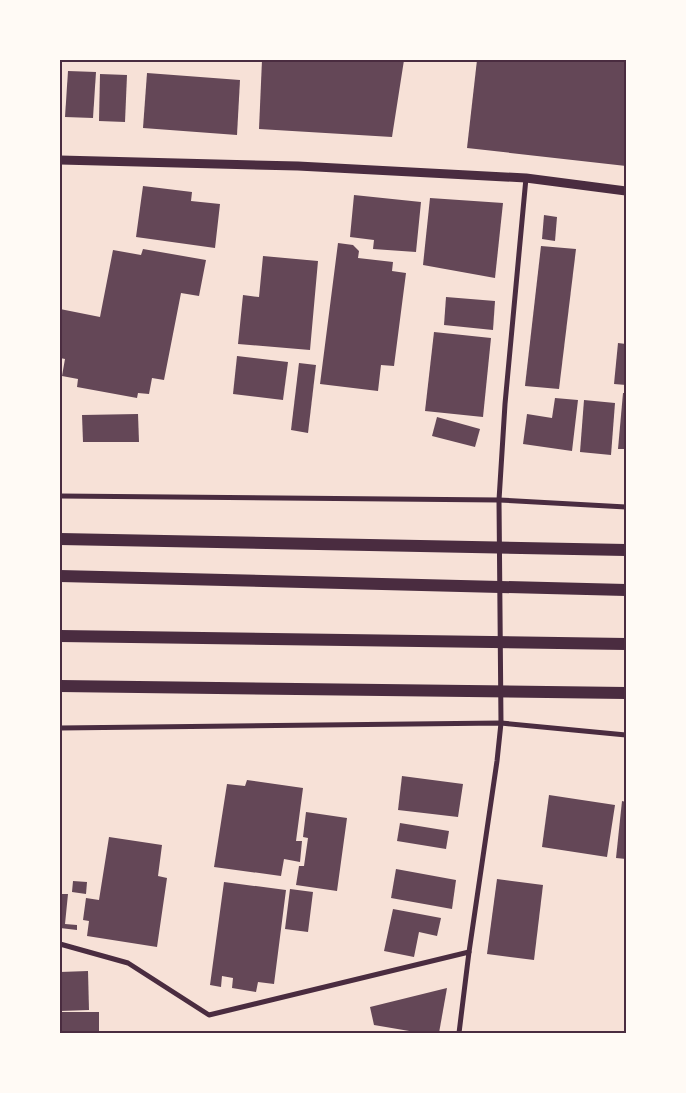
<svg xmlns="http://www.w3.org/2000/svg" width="686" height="1093" font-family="'PT Serif',serif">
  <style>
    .building { fill: #644757 }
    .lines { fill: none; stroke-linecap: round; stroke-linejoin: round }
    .minor { stroke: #4a2c40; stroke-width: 5 }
    .tertiary { stroke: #4a2c40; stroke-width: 9 }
    .primary { stroke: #4a2c40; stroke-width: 12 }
    .neatline { fill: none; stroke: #4a2c40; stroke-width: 2 }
  </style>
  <rect width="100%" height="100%" fill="#f7e1d7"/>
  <g class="building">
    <polygon points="262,60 404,60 392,137 259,129"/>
    <polygon points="477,60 626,60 626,166 467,148"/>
    <polygon points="68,71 96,72 93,118 65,117"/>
    <polygon points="147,73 240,80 237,135 143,128"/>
    <polygon points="100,74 127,75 125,122 99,121"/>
    <polygon points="143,186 192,192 191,201 220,204 215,248 136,237"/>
    <polygon points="354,195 421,202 416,252 373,249 374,240 350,237"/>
    <polygon points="430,198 503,203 495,278 423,265"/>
    <polygon points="544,215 557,217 555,241 542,239"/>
    <polygon points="338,243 353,245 359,251 358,258 393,262 392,271 406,273 394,366 381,365 378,391 320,384"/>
    <polygon points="541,246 576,249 559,389 525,386"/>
    <polygon points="143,249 206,260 199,296 181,293 164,380 152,378 149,394 138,393 137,398 77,387 78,379 62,376 65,359 60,358 60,309 100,317 113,250 141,255"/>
    <polygon points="263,256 318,261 310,350 238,344 243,295 259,297"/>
    <polygon points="446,297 495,301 493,330 444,325"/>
    <polygon points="434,332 491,338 483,417 425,411"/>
    <polygon points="618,343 626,344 626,385 614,384"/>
    <polygon points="237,356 288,362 283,400 233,394"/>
    <polygon points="299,363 316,365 308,433 291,430"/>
    <polygon points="623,393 626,393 626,449 618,449"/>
    <polygon points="555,398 578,400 572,451 523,444 527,414 552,418"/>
    <polygon points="584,400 615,403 611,455 580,452"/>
    <polygon points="138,414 139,442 83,442 82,415"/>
    <polygon points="437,417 480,429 475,447 432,436"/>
    <polygon points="402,776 463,784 458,817 398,810"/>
    <polygon points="247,780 303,788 296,841 302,841 300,862 284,859 281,876 214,867 227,784 245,786"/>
    <polygon points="549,795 615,805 607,857 542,847"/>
    <polygon points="622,801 626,802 626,859 616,858"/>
    <polygon points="306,812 347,818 337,891 296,885 299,866 304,866 308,838 303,837"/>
    <polygon points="400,823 449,831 446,849 397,841"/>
    <polygon points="109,837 162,845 158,876 167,878 157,947 87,936 89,921 83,920 86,898 99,900"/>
    <polygon points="396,869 456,880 452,909 391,898"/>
    <polygon points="497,879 543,885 534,960 487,954"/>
    <polygon points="73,881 87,882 86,894 72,892"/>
    <polygon points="224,882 286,890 274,984 258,982 256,992 232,988 233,978 222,976 221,987 210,985"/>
    <polygon points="290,889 313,892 308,932 285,929"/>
    <polygon points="60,894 68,894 65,924 77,925 77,930 60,928"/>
    <polygon points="393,909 441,918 437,936 419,932 414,957 384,951"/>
    <polygon points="88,971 89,1010 60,1011 60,972"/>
    <polygon points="447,988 439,1033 421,1033 374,1025 370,1007"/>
    <rect x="60" y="1012" width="39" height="21"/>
  </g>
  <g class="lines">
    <g class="minor">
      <polyline points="60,496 499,500 626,507"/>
      <polyline points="60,728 501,723 626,735"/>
      <polyline points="60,944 128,963 209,1015 469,952"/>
      <polyline points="459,1033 469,952 497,761 501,723 499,500 505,404 526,178"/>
    </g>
    <polyline class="tertiary" points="60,160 298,166 526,178 626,191"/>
    <g class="primary">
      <polyline points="60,539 626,550"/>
      <polyline points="60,576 626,590"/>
      <polyline points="60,636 626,644"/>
      <polyline points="60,686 626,693"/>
    </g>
  </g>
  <rect width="686" height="1093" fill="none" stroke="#fffaf5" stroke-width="122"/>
  <rect x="61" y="61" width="564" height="971" class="neatline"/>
</svg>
